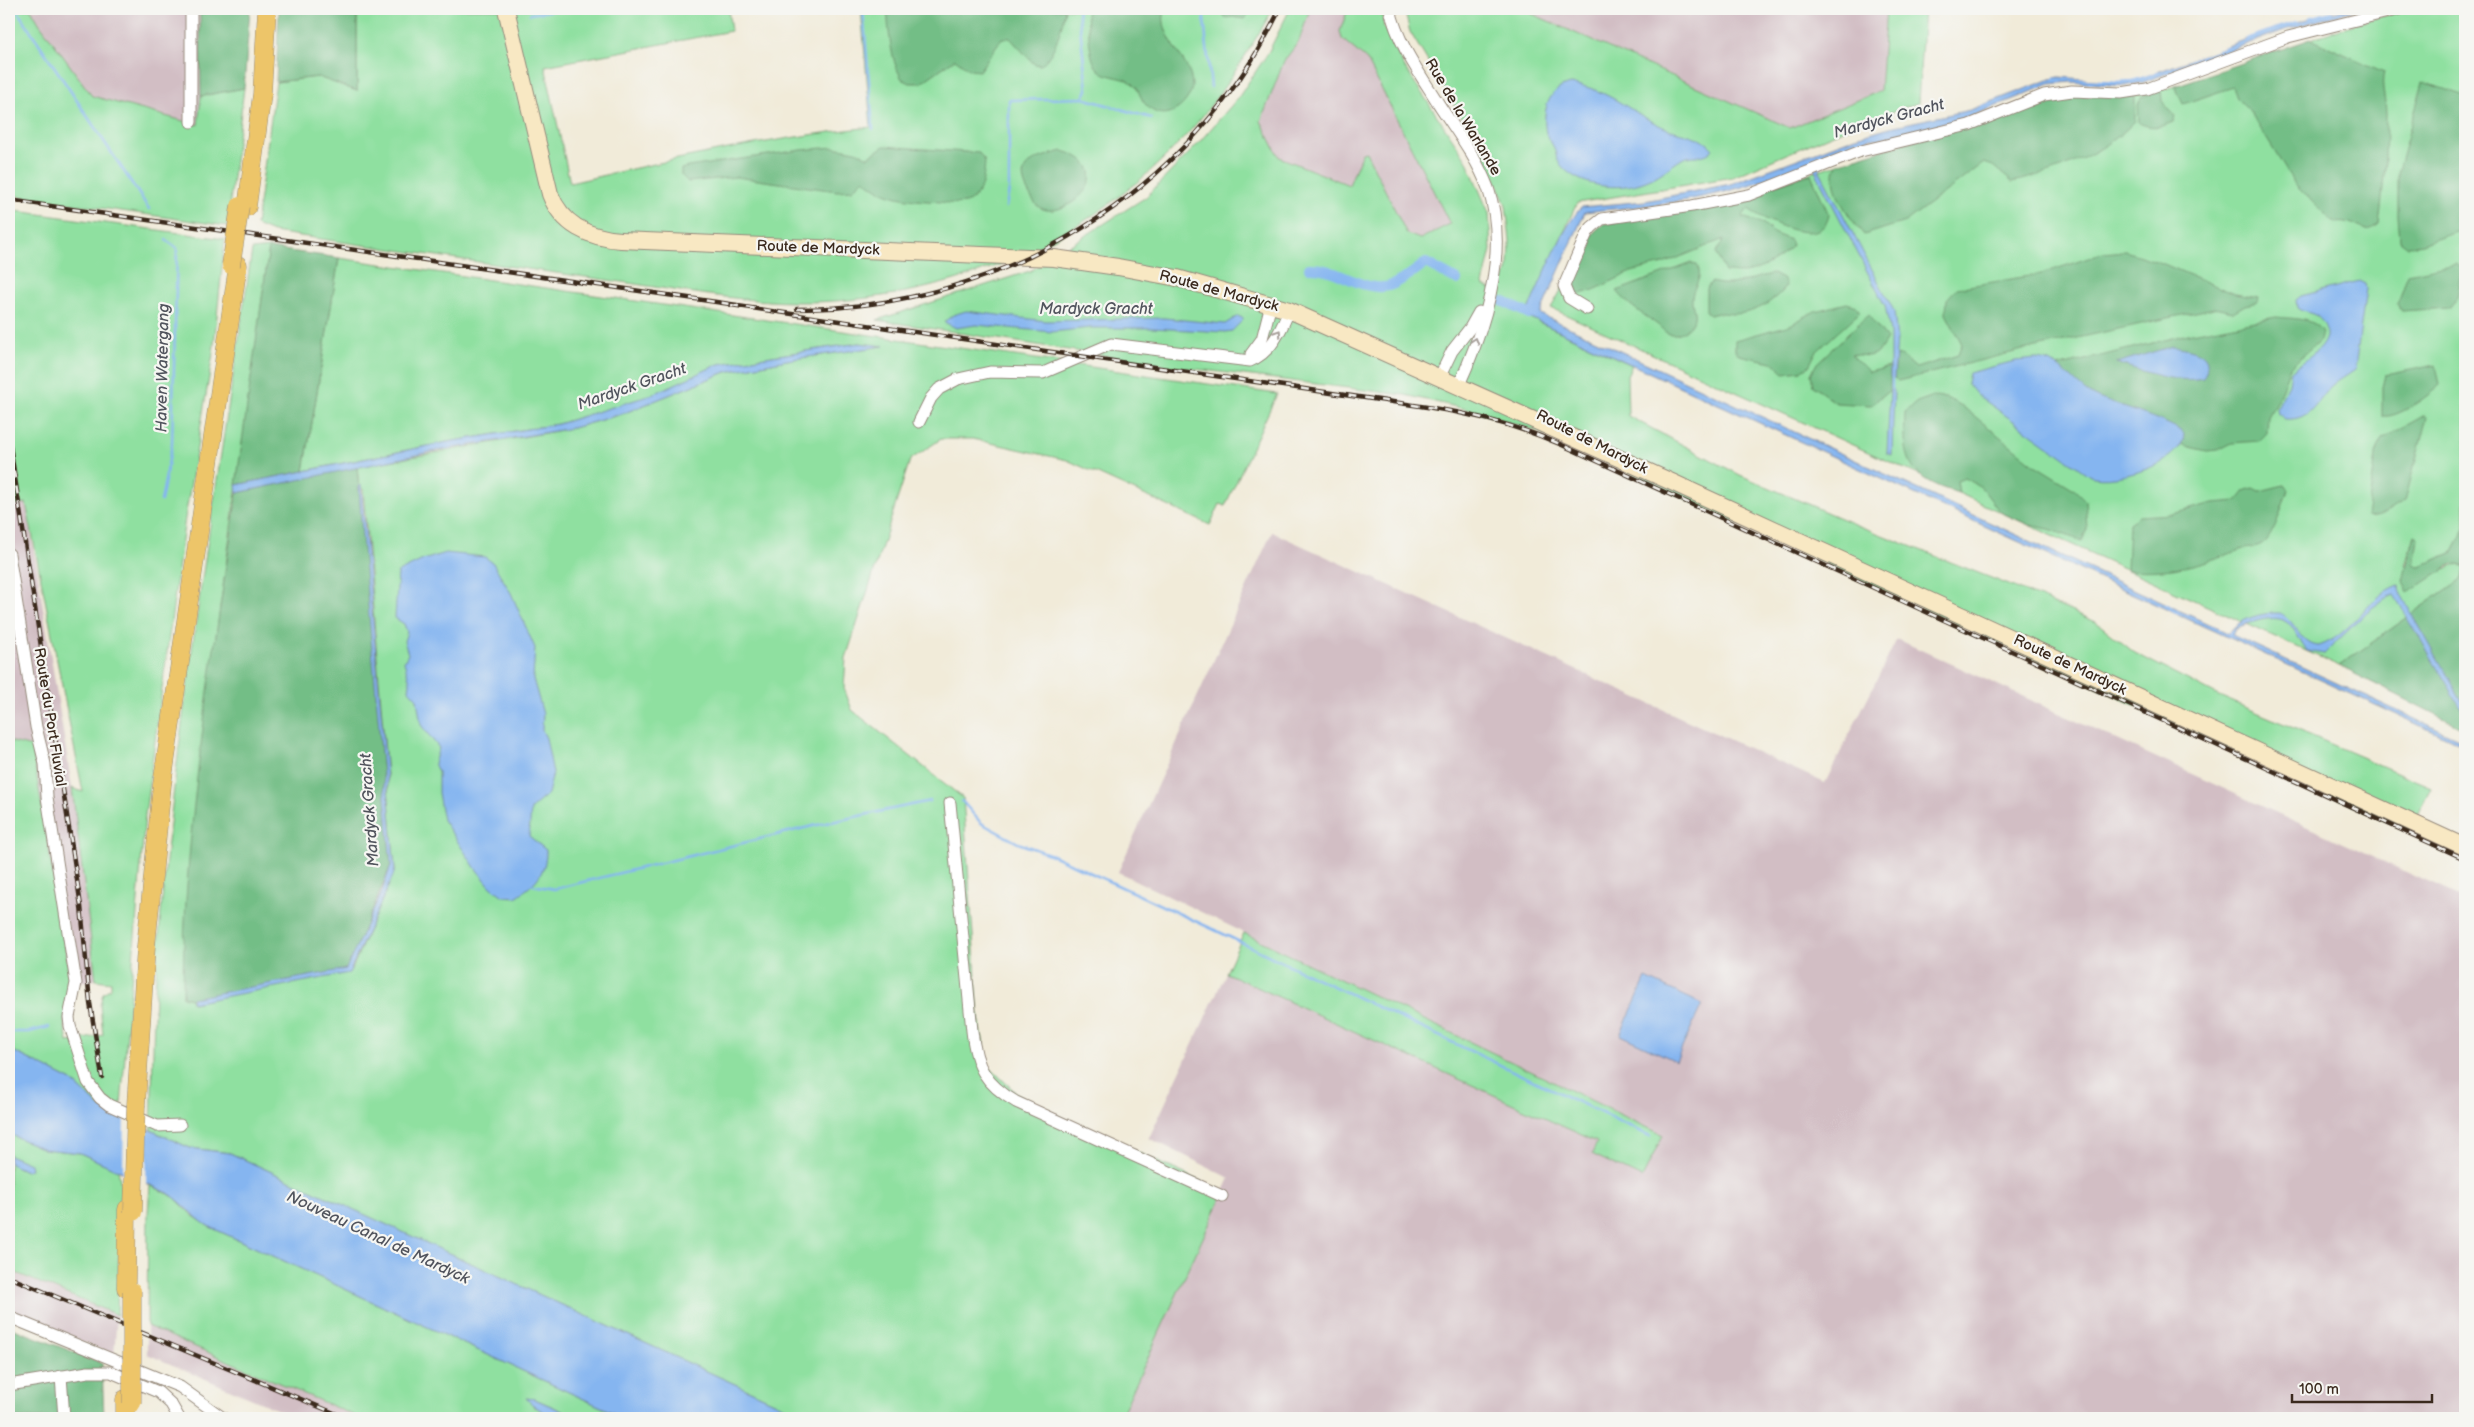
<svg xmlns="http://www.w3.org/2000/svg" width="2474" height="1427" font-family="'Balsamiq Sans',sans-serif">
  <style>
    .industrial { fill: #d2bec4 }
    .green { fill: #8fe0a0; stroke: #65855f }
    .forest { fill: #73be86; stroke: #577452 }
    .water { fill: #85b5f0; stroke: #607087 }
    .pier { fill: #f1ebd9 }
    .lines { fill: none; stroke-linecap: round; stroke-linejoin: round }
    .stream { stroke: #85b5f0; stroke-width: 2.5 }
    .canal { stroke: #85b5f0; stroke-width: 10 }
    .minor-casing { stroke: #968a7c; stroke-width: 13 }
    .secondary-casing { stroke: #968a7c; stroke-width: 18 }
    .primary-casing { stroke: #968a7c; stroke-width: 19 }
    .minor { stroke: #fff; stroke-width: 11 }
    .secondary { stroke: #f8e8c3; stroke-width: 16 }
    .primary { stroke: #edc569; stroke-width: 18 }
    .rail-casing { stroke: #3b2a1e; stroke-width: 4.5 }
    .rail { stroke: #f6f6f2; stroke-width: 2.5; stroke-dasharray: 8; stroke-linecap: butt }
    .primary-bridge-casing { stroke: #968a7c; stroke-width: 19; stroke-linecap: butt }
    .primary-bridge { stroke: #edc569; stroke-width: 18 }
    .oneway { stroke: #a79f9a }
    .labels { text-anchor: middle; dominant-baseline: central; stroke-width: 4.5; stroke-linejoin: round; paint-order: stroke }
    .street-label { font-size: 15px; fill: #3b2a1e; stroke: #f6f6f2 }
    .water-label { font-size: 16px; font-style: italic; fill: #51545d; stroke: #f6f6f2 }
  </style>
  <rect width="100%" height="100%" fill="#f6f6f2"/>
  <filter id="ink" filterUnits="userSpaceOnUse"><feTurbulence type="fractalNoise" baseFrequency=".02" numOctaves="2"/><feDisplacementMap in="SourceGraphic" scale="10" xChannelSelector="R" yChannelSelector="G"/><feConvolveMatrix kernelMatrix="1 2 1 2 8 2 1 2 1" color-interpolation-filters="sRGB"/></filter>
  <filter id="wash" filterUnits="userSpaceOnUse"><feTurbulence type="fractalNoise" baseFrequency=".0096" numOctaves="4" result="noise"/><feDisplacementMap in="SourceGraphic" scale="20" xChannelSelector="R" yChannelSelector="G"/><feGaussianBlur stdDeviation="1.12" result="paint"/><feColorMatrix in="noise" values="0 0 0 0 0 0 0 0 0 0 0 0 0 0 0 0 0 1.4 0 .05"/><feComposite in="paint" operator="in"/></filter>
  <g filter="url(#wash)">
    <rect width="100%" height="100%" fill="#f1ebd9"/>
    <g class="industrial">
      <polygon points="31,9 200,9 201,96 198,125 91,96 39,23"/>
      <polygon points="1310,9 1348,9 1340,31 1342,39 1367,60 1450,224 1420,239 1407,234 1366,152 1362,154 1349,185 1279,157 1261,121 1284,61 1299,41"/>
      <polygon points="1521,9 1886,9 1880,91 1790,128"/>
      <polygon points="26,502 72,788 96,980 71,983 32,747 9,741 9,506"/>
      <polygon points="1272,532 1825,783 1897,639 2465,899 2465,1418 1120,1418 1230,1178 1149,1138 1226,973 1597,1142 1592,1155 1663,1135 1118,872"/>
      <polygon points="9,1271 117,1315 114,1355 9,1312"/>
      <polygon points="147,1326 295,1390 360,1418 297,1418 147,1354"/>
    </g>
    <g class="green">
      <polygon points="9,9 31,9 39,23 92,96 198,125 201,96 244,88 227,226 9,195"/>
      <path d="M357 9H728L731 31 545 66 570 183C670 160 769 138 871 127L861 9H1273C1249 51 1223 93 1191 130 1092 241 955 300 808 302 741 303 673 289 607 280 495 265 384 248 273 232L256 225 276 82 318 77 357 91Z"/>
      <polygon points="1290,9 1310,9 1299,41 1284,61 1261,121 1279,157 1349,185 1362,153 1366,152 1407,234 1420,239 1450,224 1367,60 1342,39 1340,31 1348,9 1381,9 1384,28 1405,68 1466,159 1489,213 1491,250 1483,285 1500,294 1509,264 1510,241 1506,205 1484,154 1410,32 1404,9 1521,9 1790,128 1880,91 1886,9 1924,9 1918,103 1859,123 1733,177 1577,203 1528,310 1519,305 1517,312 1632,365 1627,375 1628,416 1740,475 1854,524 2014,587 2096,622 2135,653 2219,696 2431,787 2409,831 1537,431 1474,411 1405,395 1171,366 877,320 1030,271 1146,197 1194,148 1238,98 1268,53"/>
      <path d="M2417 9 2465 10V528L2452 553 2421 566 2414 565 2418 538 2414 535 2405 566 2435 574 2459 564 2465 567 2463 578 2339 666 1551 308 1593 233 1691 211 1831 166 2120 97C2223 85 2315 26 2417 9Z"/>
      <polygon points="9,210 225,239 213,354 185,518 145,815 120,1117 100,1107 72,1081 9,1049 9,741 32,747 71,983 64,1022 68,1042 103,1035 100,1005 103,993 111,988 111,982 96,980 72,788 83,792 26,503 9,506"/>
      <path d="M269 248 200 756 183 997 191 999 193 1003 352 969 395 870 363 489 359 486 357 467 573 428 622 414 726 372 787 360 882 346 859 343 719 364 652 395 558 424 447 442 304 471 339 258 1277 394 1225 506 1220 504 1210 525 1067 460 973 439H941L910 460 846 658 844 688 852 710 963 798 979 1018 988 1066 1024 1100 1224 1192 1120 1418H809L230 1153 190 1148 151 1130C153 1069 153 1008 158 947 177 714 218 481 252 250Z"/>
      <polygon points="1244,933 1663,1135 1642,1178 1592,1154 1597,1142 1226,973"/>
      <polygon points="9,1134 44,1149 80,1153 118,1170 121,1185 117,1315 9,1270 9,1163 26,1171 29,1164 9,1155"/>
      <polygon points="150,1185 174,1197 192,1215 208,1226 625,1418 578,1418 535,1399 533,1406 559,1418 360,1418 147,1326 148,1213"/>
    </g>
    <g class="forest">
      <polygon points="200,9 250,9 244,88 201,96"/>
      <polygon points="279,9 357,9 357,91 318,77 276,82"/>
      <path d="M887 9H1065C1062 27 1056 53 1041 65L1034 64 1010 38H1002L979 71 970 70 955 59 921 83H910L902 79C890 59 889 32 887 9Z"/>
      <path d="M1086 9H1166C1152 36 1205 69 1189 96 1180 112 1161 122 1146 105 1140 99 1139 88 1132 83 1121 75 1103 79 1095 65 1088 52 1089 24 1086 9Z"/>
      <polygon points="1224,9 1253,9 1253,10 1244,19 1233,17 1226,18 1224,16"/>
      <path d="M2311 39 2384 72C2380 87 2386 99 2386 114 2386 151 2384 187 2379 224 2366 236 2360 225 2346 222 2342 221 2337 222 2333 222L2296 186 2249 110 2237 98 2233 87 2183 104 2175 86Z"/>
      <polygon points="2423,82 2465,96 2465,229 2422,244 2408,246 2400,240 2398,216 2398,170"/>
      <path d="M2161 91 2162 101 2175 116 2173 122C2161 127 2151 129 2139 123L2138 105 2141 97Z"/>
      <path d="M2073 95 2135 96V121C2104 154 2056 173 2012 182L1993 166 1984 163 1905 222 1864 235C1850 218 1825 186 1837 164L2035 102Z"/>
      <path d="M884 146 979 153 985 161C984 175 983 195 968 202 961 205 948 203 941 202 915 200 884 200 864 179L852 190 837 191 736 177 688 182 681 175V169L688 167 801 150 834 147 856 151 868 157Z"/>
      <path d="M1063 151C1131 170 1054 231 1035 203 1010 167 1027 160 1063 151Z"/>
      <path d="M1811 174 1829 215C1822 251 1765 220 1748 209L1742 217 1764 224 1773 233 1790 240 1792 245C1788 253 1759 271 1749 272 1742 274 1732 272 1725 272L1716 253 1724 239 1663 264 1631 272 1594 290 1580 294 1573 291 1570 283 1593 233 1603 224 1691 211Z"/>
      <polygon points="269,248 339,258 304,471 236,485"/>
      <polygon points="2125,251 2159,262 2235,294 2259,298 2258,302 2245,305 2233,312 2214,308 2023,350 1898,381 1894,379 1896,355 1903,357 1916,368 1958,355 1962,344 1946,314 1947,299 1957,288 2041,274 2103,253"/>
      <path d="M1691 263 1697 265C1704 279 1693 285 1692 298 1691 306 1697 313 1693 321 1689 330 1677 337 1667 333 1663 331 1659 325 1655 323 1639 311 1630 307 1617 291Z"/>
      <path d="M2456 264 2462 269 2455 301 2450 308 2401 311 2397 305C2402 295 2403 285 2408 274Z"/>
      <path d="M1773 274 1784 280 1786 286C1773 303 1754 314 1732 314 1723 313 1719 312 1710 315L1706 312V288L1712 282C1734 289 1752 277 1773 274Z"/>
      <polygon points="1847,303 1856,306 1860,312 1816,352 1809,366 1801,371 1784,373 1772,362 1739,355 1735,350 1735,340 1790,325 1815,311"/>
      <polygon points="1868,315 1887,339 1878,353 1868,356 1851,354 1869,372 1890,367 1890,390 1871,405 1836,403 1813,386 1811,374 1817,363"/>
      <path d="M2276 317C2293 319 2312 317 2322 332L2320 341 2290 367 2280 394 2268 417 2267 433 2259 441 2232 443 2218 450 2207 451 2189 447 2126 425 2033 373 2192 333Z"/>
      <path d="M2436 365 2440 385C2428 396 2398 419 2382 416V387L2385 375Z"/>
      <path d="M1931 397 1946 398 1962 406 2035 465 2074 489 2085 500 2087 529 2082 541 2049 529 2029 525 2000 512 1981 487 1965 478 1957 481 1959 493C1908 480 1903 460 1905 412L1917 402Z"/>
      <path d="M2425 415 2427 417 2405 501C2395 507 2379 519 2367 516L2377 448 2382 439Z"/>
      <path d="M357 467 391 865 350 964 343 971 191 999 183 997C183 828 213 660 237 493Z"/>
      <path d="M2284 485 2288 490C2282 506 2277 527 2267 540 2260 550 2250 547 2240 550 2197 565 2173 573 2127 570L2129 523 2139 516 2172 514 2213 503 2237 501 2246 490 2254 488 2260 491Z"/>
      <polygon points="2465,528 2465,569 2465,566 2459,564 2451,565 2408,593 2403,581 2414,535 2418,538 2414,565 2421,566 2452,553"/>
      <polygon points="2465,573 2465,729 2339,666 2463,578"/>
      <polygon points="9,1327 102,1363 104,1418 9,1418"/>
    </g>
    <g class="water">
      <path d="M2343 9H2366H2358L2282 31 2141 83 2125 86 2071 82 2050 84 1967 118 1878 139 1871 138 1818 158 1820 171 1894 311 1897 339 1894 379 1890 378V332L1885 306 1811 163 1808 161C1759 186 1708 198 1653 205 1630 208 1608 209 1585 212L1540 314 2228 633C2239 619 2262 612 2280 613 2297 621 2300 645 2319 646 2352 635 2366 597 2399 585L2402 596 2465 706V714L2394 595 2383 600 2368 611 2324 654 2307 651C2301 644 2298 635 2292 627 2278 610 2252 623 2235 628L2232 635 2465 742V746L1517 312 1519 306 1528 310C1539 286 1565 222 1582 207L1645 201 1731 184 1856 137 1890 127 1970 110 2051 79 2059 77 2118 82 2133 81 2273 29Z"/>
      <path d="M1570 84C1607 87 1635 116 1668 129 1685 135 1701 135 1713 149 1705 160 1693 153 1682 159 1670 166 1660 176 1646 181 1620 192 1575 188 1558 161 1556 158 1556 154 1555 150 1553 144 1548 140 1546 133 1542 113 1547 89 1570 84Z"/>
      <path d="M2359 281 2365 284 2366 289 2355 369C2347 375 2337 380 2330 387 2315 403 2310 421 2285 419L2277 413 2276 409 2289 384 2291 371C2305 359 2343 341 2318 317 2312 312 2303 313 2297 308L2296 300 2301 296Z"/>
      <polygon points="966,311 1046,321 1164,318 1225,324 1238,316 1244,319 1232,331 1225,332 1152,328 1090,328 1052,332 976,325 956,328 944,322 953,315"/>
      <polygon points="859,343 884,346 787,360 726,372 622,414 573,428 431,452 237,493 236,485 447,442 558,424 651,395 719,364"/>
      <path d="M2173 346C2194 349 2217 353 2203 378 2174 384 2143 371 2116 363Z"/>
      <path d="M2036 359C2063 361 2074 387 2096 397 2114 405 2177 423 2184 434 2184 464 2114 484 2090 476L1977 395 1967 383 1969 373 2015 361Z"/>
      <polygon points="1890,390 1894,390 1892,455 1887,453"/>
      <polygon points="361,485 395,870 393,876 349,973 192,1003 192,998 346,969 382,891 391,865 362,536 359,486"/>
      <path d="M446 553 485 557 493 563 511 593 535 648 533 679 543 714 542 730 546 738 553 773 548 794 531 809 529 836 546 850C547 873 534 885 516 897L503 896 491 887 476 869 443 820 438 793V772L434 763 439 748 421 725 417 699 409 690 410 682 404 662 408 654 404 641 407 632 404 624 395 618 398 572 423 560Z"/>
      <polygon points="1646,978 1702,1004 1676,1061 1620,1035"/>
      <path d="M9 1049 72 1081 100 1107 190 1148 230 1153 809 1418H625L208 1226C193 1217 183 1202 168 1193L80 1153 44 1149 9 1134Z"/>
      <polygon points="9,1155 30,1164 31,1169 26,1171 9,1163"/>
      <path d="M526 1398 535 1399 578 1418C558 1418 540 1414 526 1398Z"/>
    </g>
    <polygon class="pier" points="124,1116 147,1125 146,1185 123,1175"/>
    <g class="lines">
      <g class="stream">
        <polyline points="16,9 149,209"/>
        <polyline points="863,9 873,129"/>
        <polyline points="1078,9 1087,90 1083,98"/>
        <polyline points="1203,9 1211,87"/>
        <polyline points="530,14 561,9"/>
        <polyline points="2310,18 2331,12"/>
        <polyline points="2246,39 2297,22"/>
        <polyline points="2190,61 2227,47"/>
        <polyline points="2054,79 2118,82 2133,81 2159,73"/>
        <polyline points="1006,207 1009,190 1009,100 1083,98 1151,118"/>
        <polyline points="1892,377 1892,392"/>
        <polyline points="161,501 172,444 177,248 166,240"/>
        <polyline points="962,801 981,823 1018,843 1052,855 1219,932 1650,1136"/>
        <polyline points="533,885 554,889 817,825 930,801"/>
        <polyline points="9,1032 29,1032 49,1027"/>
      </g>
      <g class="canal">
        <path d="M1309 268C1336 266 1362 293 1389 286 1402 282 1415 270 1426 263L1457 280"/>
        <polyline points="1502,301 1529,314"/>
      </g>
    </g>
  </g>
  <g filter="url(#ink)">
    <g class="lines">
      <g class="minor-casing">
        <g id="minor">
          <path d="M1390 9C1398 45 1421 75 1440 106 1457 132 1477 158 1488 188 1510 252 1485 328 1458 387"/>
          <polyline points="191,122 191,9"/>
          <polyline points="1587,309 1569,298 1564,286 1587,233 1592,227 1602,219 1692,206 1749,195 1861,151 1969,125 2044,95 2072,91 2121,93 2147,89 2288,37 2400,9"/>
          <polyline points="1251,354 1262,339 1271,304"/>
          <polyline points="1439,378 1452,351 1470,328 1479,312"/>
          <path d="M919 422 931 398 939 389 958 379 990 372 1043 373 1111 344 1250 361C1271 353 1282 329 1289 310"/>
          <polyline points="9,554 36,727 45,764 47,797 76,983 69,1017 70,1026 88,1082 100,1098 109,1105 157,1126 180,1125"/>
          <path d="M950 803 972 1031C976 1067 985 1084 1016 1102L1222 1196"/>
          <polyline points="9,1317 180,1387 223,1418"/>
          <polyline points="61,1376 64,1418"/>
          <polyline points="9,1385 88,1372 111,1372 158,1392 171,1404 179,1418"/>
        </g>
      </g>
      <g class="secondary-casing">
        <path id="secondary" d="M506 9 550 194C562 225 589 238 621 240L1054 258 1118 267 1177 278 1289 310 1674 483 2465 847"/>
      </g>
      <g class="primary-casing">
        <g id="primary">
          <polyline points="247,207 262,94 267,9"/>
          <polyline points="136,1105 146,946 162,785 238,265"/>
          <polyline points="126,1288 127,1209"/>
          <polyline points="125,1418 125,1399"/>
        </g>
      </g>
      <use href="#minor" class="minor"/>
      <use href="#secondary" class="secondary"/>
      <use href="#primary" class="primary"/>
      <g class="rail-casing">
        <g id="rail">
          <polyline points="9,200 737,305"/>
          <path d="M731 305 1427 407C1473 414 1519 426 1562 445L2465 859"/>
          <path d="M797 309C1002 309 1191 194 1280 9"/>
          <polyline points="9,439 81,906 90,1003 102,1077"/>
          <polyline points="9,1277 346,1418"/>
        </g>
      </g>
      <use href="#rail" class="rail"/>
      <g class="primary-bridge-casing">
        <g id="primary-bridge">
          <polyline points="231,265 240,206"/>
          <polyline points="133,1212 136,1105"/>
          <polyline points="132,1403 132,1291"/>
        </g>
      </g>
      <use href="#primary-bridge" class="primary-bridge"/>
    </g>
    <defs><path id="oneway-chevron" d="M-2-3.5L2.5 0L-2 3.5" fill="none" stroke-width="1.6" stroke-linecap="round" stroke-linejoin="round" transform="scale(1.25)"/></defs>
    <g class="oneway">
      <use href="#oneway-chevron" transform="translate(1278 333) rotate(-57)"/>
      <use href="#oneway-chevron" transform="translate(1475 341) rotate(-72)"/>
    </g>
  </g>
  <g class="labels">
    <g class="street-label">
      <text transform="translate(1463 117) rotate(59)">Rue de la Warlande</text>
      <text transform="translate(818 248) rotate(2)">Route de Mardyck</text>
      <text transform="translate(1219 291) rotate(15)">Route de Mardyck</text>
      <text transform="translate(1592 442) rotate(27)">Route de Mardyck</text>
      <text transform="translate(2070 665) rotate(25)">Route de Mardyck</text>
      <text transform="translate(50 717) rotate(81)">Route du Port Fluvial</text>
    </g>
    <g class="water-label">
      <text transform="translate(1889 119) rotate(-15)">Mardyck Gracht</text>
      <text x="1096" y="309">Mardyck Gracht</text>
      <text transform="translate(163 368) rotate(-89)">Haven Watergang</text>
      <text transform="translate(632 387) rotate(-19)">Mardyck Gracht</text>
      <text transform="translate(370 810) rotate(-94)">Mardyck Gracht</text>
      <text transform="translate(378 1238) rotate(25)">Nouveau Canal de Mardyck</text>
    </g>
  </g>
  <rect width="2474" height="1427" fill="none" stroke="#f6f6f2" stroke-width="30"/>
  <path d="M2292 1394v8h140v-8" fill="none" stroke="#3b2a1e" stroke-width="2.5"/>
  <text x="2299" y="1394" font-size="15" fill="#3b2a1e" stroke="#f6f6f2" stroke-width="4" paint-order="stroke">100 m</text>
</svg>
